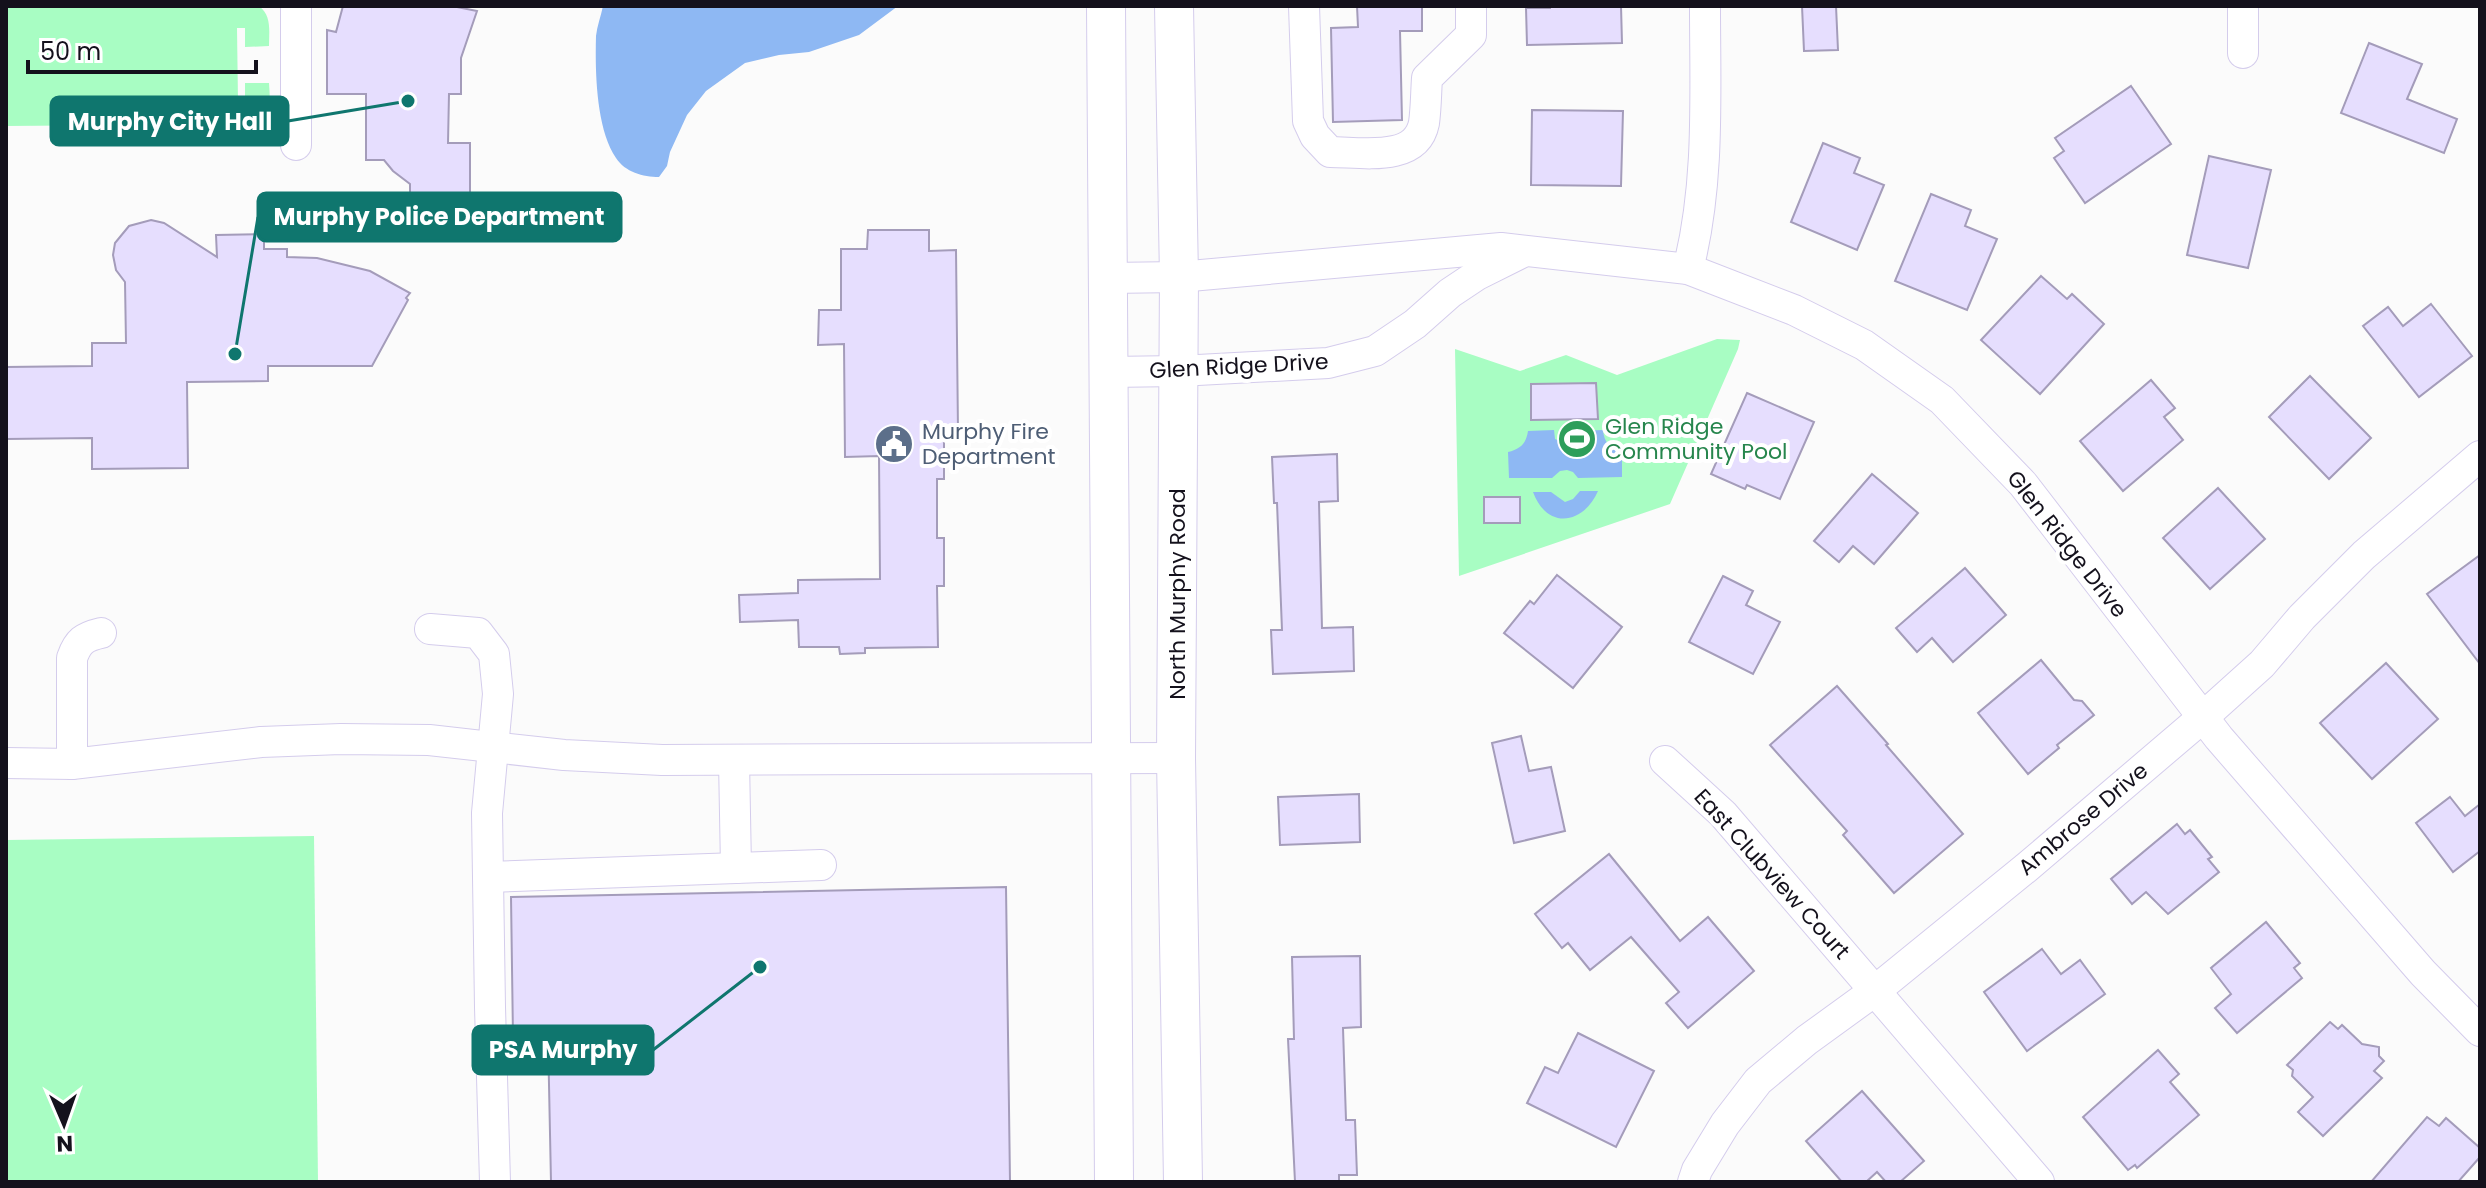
<svg xmlns="http://www.w3.org/2000/svg" width="2486" height="1188" font-family="Poppins,sans-serif">
  <style>
    .green { fill: #a8fdc3 }
    .water { fill: #8eb8f3 }
    .building { fill: #e6defe; stroke: #a49cba; stroke-width: 2 }
    .lines { fill: none; stroke-linecap: round; stroke-linejoin: round }
    .minor-casing { stroke: #d4ccec; stroke-width: 32 }
    .major-casing { stroke: #d4ccec; stroke-width: 40 }
    .minor { stroke: #fff; stroke-width: 30 }
    .major { stroke: #fff; stroke-width: 38 }
    .labels { text-anchor: middle; dominant-baseline: central; stroke-width: 8; stroke-linejoin: round; paint-order: stroke }
    .street-label { font-size: 22px; fill: #14111c; stroke: #fff }
    .leisure-label { font-size: 22px; fill: #27864d; stroke: #fff; text-anchor: start }
    .service-label { font-size: 22px; fill: #4e5e75; stroke: #fff; text-anchor: start }
    .leader { fill: none; stroke: #0f766e; stroke-width: 3 }
    .callout-dot { fill: #0f766e; stroke: #fff; stroke-width: 3 }
    .callout { fill: #0f766e; stroke: #0f766e; stroke-width: 3 }
    .callout-label { font-size: 24px; text-anchor: middle; font-weight: bold; fill: #fff }
  </style>
  <rect width="100%" height="100%" fill="#fbfbfb"/>
  <g class="green">
    <path d="M6 6H259C272 16 269 31 269 46L245 47V28H237L238 102H245V83H269C270 100 273 116 254 124L6 126Z"/>
    <polygon points="1717,339 1740,340 1738,349 1670,504 1459,576 1455,349 1520,371 1566,355 1617,375"/>
    <polygon points="314,836 318,1182 6,1182 6,840"/>
  </g>
  <g class="water">
    <path d="M603 6H898L859 35 809 52 779 55 745 63 706 91 687 115 670 152 667 166 659 177C643 177 625 172 616 158 596 129 595 71 596 36 597 26 601 16 603 6Z"/>
    <path d="M1554 430 1555 439 1565 443 1574 439 1578 431 1603 430C1604 443 1610 448 1622 451V477L1578 478 1573 472 1567 470 1560 471 1552 478H1509L1508 452C1520 449 1526 444 1528 431Z"/>
    <path d="M1580 491H1598C1583 525 1547 530 1533 492H1551L1565 502 1573 499Z"/>
  </g>
  <g class="building">
    <polygon points="343,6 452,6 477,11 461,58 461,94 449,94 448,143 470,143 470,196 410,197 410,184 393,171 384,160 366,160 366,94 327,94 327,30 336,32"/>
    <polygon points="1357,6 1422,6 1422,31 1400,31 1402,120 1333,122 1331,28 1358,27"/>
    <polygon points="1550,6 1621,6 1622,43 1527,45 1526,8 1550,8"/>
    <polygon points="1802,6 1836,6 1838,50 1804,51"/>
    <polygon points="2369,43 2422,64 2407,99 2457,119 2444,153 2341,113"/>
    <polygon points="2131,86 2171,144 2085,203 2054,158 2064,151 2055,138"/>
    <polygon points="1532,110 1623,111 1621,186 1531,185"/>
    <polygon points="1823,143 1860,158 1854,173 1884,185 1857,250 1791,222"/>
    <polygon points="2209,156 2271,170 2248,268 2187,255"/>
    <polygon points="1931,194 1971,210 1965,226 1997,239 1967,310 1895,281"/>
    <polygon points="151,220 164,223 217,257 216,235 264,234 264,249 287,249 287,257 317,258 370,271 410,293 406,298 408,300 372,366 268,366 268,381 187,382 188,468 92,469 92,438 6,439 6,367 92,366 92,343 126,343 125,282 116,270 113,255 115,243 129,226"/>
    <polygon points="868,230 929,230 929,251 956,250 958,431 944,431 944,479 937,479 937,538 944,538 944,586 937,586 938,647 865,648 865,653 840,654 839,647 799,647 798,620 740,622 739,595 798,593 798,580 880,579 879,456 845,457 844,344 818,345 819,310 841,310 841,249 867,249"/>
    <polygon points="2041,276 2067,299 2072,294 2104,324 2040,394 1981,340"/>
    <polygon points="2431,304 2472,356 2419,397 2363,326 2388,307 2403,326"/>
    <polygon points="2310,376 2371,438 2329,479 2269,417"/>
    <polygon points="2151,380 2175,408 2164,417 2183,440 2123,491 2080,441"/>
    <polygon points="1596,383 1598,419 1531,420 1531,384"/>
    <polygon points="1747,393 1814,422 1780,499 1747,485 1745,489 1711,474"/>
    <polygon points="1337,454 1338,501 1319,502 1322,628 1353,627 1354,671 1273,674 1271,630 1282,630 1277,503 1274,503 1272,457"/>
    <polygon points="1872,474 1918,513 1874,564 1853,546 1839,562 1814,541"/>
    <polygon points="2218,488 2265,539 2210,589 2163,538"/>
    <rect x="1484" y="497" width="36" height="26"/>
    <polygon points="2480,555 2480,664 2427,594"/>
    <polygon points="1965,568 2006,615 1953,662 1932,638 1917,652 1896,628"/>
    <polygon points="1557,575 1622,627 1573,688 1504,633 1530,601 1534,604"/>
    <polygon points="1723,576 1753,591 1746,605 1780,622 1753,674 1689,642"/>
    <polygon points="2041,660 2074,700 2082,701 2094,715 2057,745 2059,748 2028,774 1978,713"/>
    <polygon points="2386,663 2438,719 2372,779 2320,723"/>
    <polygon points="1837,686 1888,744 1886,745 1963,834 1894,893 1843,835 1847,831 1770,745"/>
    <polygon points="1521,736 1529,771 1551,767 1565,831 1514,843 1492,743"/>
    <polygon points="1359,794 1360,842 1280,845 1278,797"/>
    <polygon points="2450,797 2465,816 2480,804 2480,851 2453,872 2416,823"/>
    <polygon points="2177,824 2185,834 2190,830 2212,857 2208,859 2219,872 2168,914 2146,892 2132,904 2111,879"/>
    <polygon points="1609,854 1680,941 1708,917 1754,971 1688,1028 1666,1003 1679,992 1631,937 1590,970 1568,943 1562,948 1535,914"/>
    <polygon points="1006,887 1010,1182 551,1182 548,1036 513,1037 511,897"/>
    <polygon points="2266,922 2300,963 2294,968 2302,978 2237,1033 2215,1008 2231,994 2211,968"/>
    <polygon points="2042,949 2061,974 2080,960 2105,994 2027,1051 1984,992"/>
    <polygon points="1360,956 1361,1027 1343,1028 1346,1120 1355,1120 1357,1175 1339,1175 1339,1182 1295,1182 1288,1039 1294,1039 1292,957"/>
    <polygon points="2330,1022 2338,1029 2342,1025 2362,1044 2379,1047 2379,1056 2384,1061 2374,1071 2382,1078 2323,1136 2298,1112 2313,1097 2292,1076 2293,1070 2287,1065"/>
    <polygon points="1578,1033 1654,1071 1616,1147 1527,1103 1545,1067 1558,1073"/>
    <polygon points="2158,1050 2179,1074 2170,1082 2199,1115 2137,1168 2135,1165 2128,1170 2083,1117"/>
    <polygon points="1862,1091 1924,1161 1900,1182 1886,1182 1877,1172 1866,1182 1842,1182 1806,1141"/>
    <polygon points="2427,1117 2439,1126 2446,1118 2480,1148 2480,1157 2458,1182 2371,1182"/>
  </g>
  <g class="lines">
    <g class="minor-casing">
      <g id="minor">
        <path d="M1304 6 1308 121 1315 136 1330 152C1361 152 1416 163 1424 123 1426 109 1426 93 1427 78L1471 35V6"/>
        <polyline points="2243,6 2243,53"/>
        <polyline points="296,145 296,6"/>
        <path d="M1688 269C1710 183 1705 94 1705 6"/>
        <polyline points="1109,278 1179,277 1501,248 1688,269 1794,310 1864,345 1942,400 2023,484 2219,738 2423,973 2480,1031"/>
        <polyline points="1109,372 1179,371 1328,363 1375,351 1415,324 1450,293 1477,275 1523,252"/>
        <polyline points="430,629 478,633 494,654 498,694 487,813 490,1007 495,1182"/>
        <polyline points="734,760 736,868"/>
        <polyline points="1665,761 1723,814 2039,1182"/>
        <polyline points="6,763 72,764 261,742 341,739 429,740 564,755 662,760 1176,758"/>
        <path d="M72 764V658C78 641 84 637 101 633"/>
        <polyline points="489,877 821,865"/>
        <polyline points="1693,1182 1697,1170 1725,1124 1758,1081 1807,1040 1876,990 2026,868 2202,718 2262,664 2302,617 2364,555 2480,456"/>
      </g>
    </g>
    <g class="major-casing">
      <g id="major">
        <polyline points="1106,6 1114,1182"/>
        <polyline points="1174,6 1179,277 1176,758 1183,1182"/>
      </g>
    </g>
    <use href="#minor" class="minor"/>
    <use href="#major" class="major"/>
  </g>
  <defs>
    <g id="stadium-disc" transform="scale(2)"><circle r="9.5" fill="#2e9e5b" stroke="#fff"/><path d="M0-5a6.5 5 0 1 0 0 10a6.5 5 0 1 0 0-10ZM-3.5-1.8h7v3.6h-7Z" fill="#fff"/></g>
    <g id="civic-disc" transform="scale(2)"><circle r="9.5" fill="#5c6f8a" stroke="#fff"/><path d="M-.6-6.5H3V-4.5H.6V-3L4-1V1h2V6H-6V1h2V-1L-.6-3ZM-1.2 2.5V6h2.4V2.5Z" fill="#fff"/></g>
  </defs>
  <g fill-rule="evenodd">
    <use href="#stadium-disc" x="1577" y="439"/>
    <use href="#civic-disc" x="894" y="444"/>
  </g>
  <g class="labels">
    <g class="street-label">
      <text transform="translate(1239 366) rotate(-3)">Glen Ridge Drive</text>
      <text transform="translate(2067 544) rotate(52)">Glen Ridge Drive</text>
      <text transform="translate(1177 594) rotate(-90)">North Murphy Road</text>
      <text transform="translate(2083 819) rotate(-40)">Ambrose Drive</text>
      <text transform="translate(1772 874) rotate(48)">East Clubview Court</text>
    </g>
    <g class="leisure-label">
      <text x="1605" y="426">Glen Ridge<tspan x="1605" dy="25">Community Pool</tspan></text>
    </g>
    <g class="service-label">
      <text x="922" y="431">Murphy Fire<tspan x="922" dy="25">Department</tspan></text>
    </g>
  </g>
  <path class="leader" d="M408 101L288 121M235 354L258 217M760 967L653 1050"/>
  <g class="callout-dot">
    <circle cx="408" cy="101" r="8"/>
    <circle cx="235" cy="354" r="8"/>
    <circle cx="760" cy="967" r="8"/>
  </g>
  <g class="callout">
    <rect x="51" y="97" width="237" height="48" rx="8"/>
    <rect x="258" y="193" width="363" height="48" rx="8"/>
    <rect x="473" y="1026" width="180" height="48" rx="8"/>
  </g>
  <g class="callout-label">
    <text x="170" y="130">Murphy City Hall</text>
    <text x="439" y="225">Murphy Police Department</text>
    <text x="563" y="1058">PSA Murphy</text>
  </g>
  <rect width="2486" height="1188" fill="none" stroke="#14111c" stroke-width="16"/>
  <g transform="translate(64 1124) rotate(178)" stroke="#ffffff" stroke-width="6" paint-order="stroke">
  <path d="M0-6L14 30L0 20L-14 30Z" fill="#14111c"/>
  <text y="-12" font-size="22" font-weight="bold" text-anchor="middle" fill="#14111c">N</text>
  </g>
  <path d="M28 60v12h228v-12" fill="none" stroke="#14111c" stroke-width="4"/>
  <text x="40" y="60" font-size="24" fill="#14111c" stroke="#ffffff" stroke-width="6" paint-order="stroke">50 m</text>
</svg>
